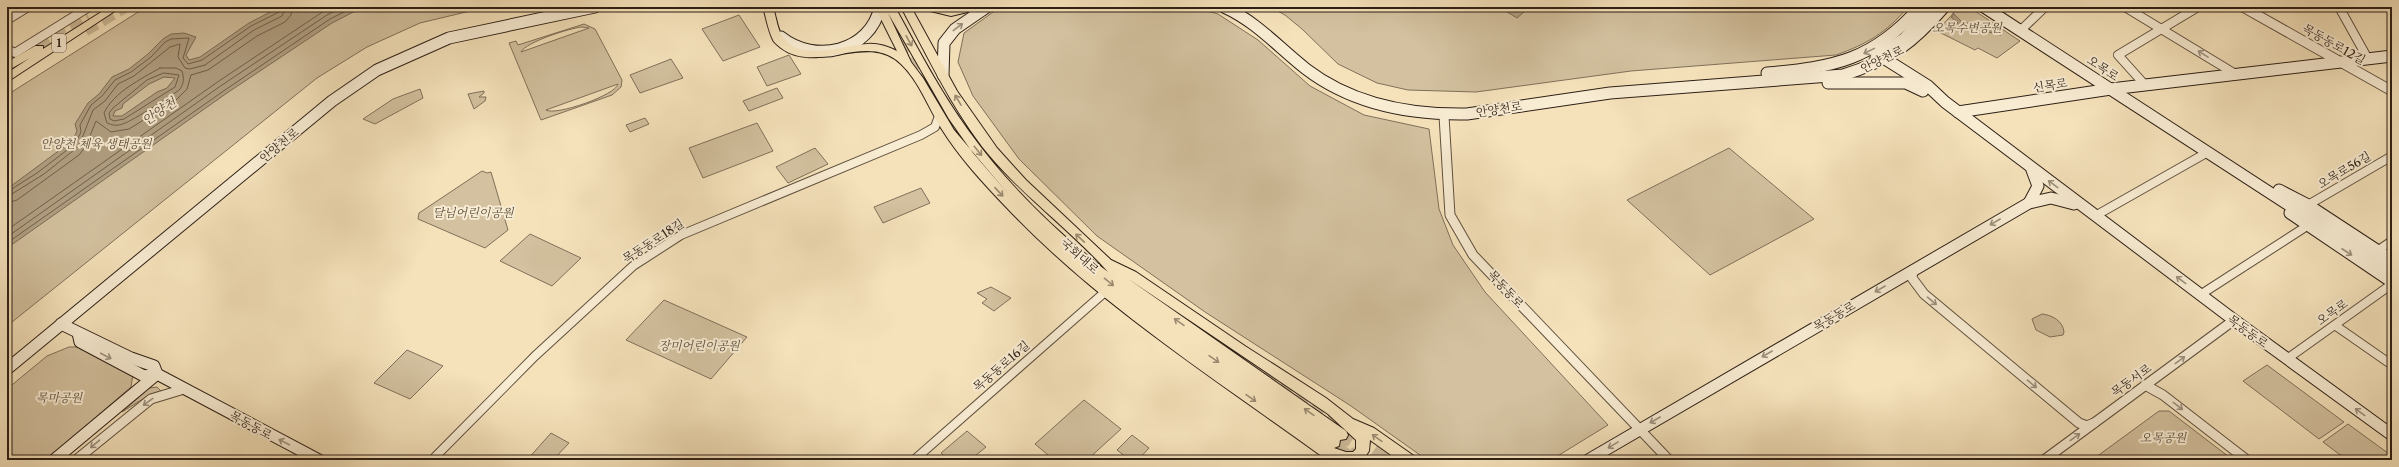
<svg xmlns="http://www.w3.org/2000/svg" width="2399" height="467" font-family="'Libre Caslon Text','Noto Serif KR',serif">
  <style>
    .green { fill: #d3c19f; stroke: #80705a; fill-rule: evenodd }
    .water { fill: #b1a083; stroke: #7c6c57; fill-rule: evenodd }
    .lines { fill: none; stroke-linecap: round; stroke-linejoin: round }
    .shore { stroke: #6f604c; stroke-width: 1 }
    .primary-tunnel { stroke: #cdbb9a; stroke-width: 12; stroke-dasharray: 12 6; stroke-linecap: butt }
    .trunk-tunnel { stroke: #cdbb9a; stroke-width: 13; stroke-dasharray: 13 6; stroke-linecap: butt }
    .minor-casing { stroke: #5f503e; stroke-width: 10 }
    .tertiary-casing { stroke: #5f503e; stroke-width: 11 }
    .secondary-casing { stroke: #2d1f15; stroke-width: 13 }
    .primary-casing { stroke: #2d1f15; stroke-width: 2 }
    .minor { stroke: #f8ecd3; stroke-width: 8 }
    .tertiary { stroke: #f8ecd3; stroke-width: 9 }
    .secondary { stroke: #f8ecd3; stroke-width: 11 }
    .primary { fill: #f5e2bb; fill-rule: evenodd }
    .oneway { stroke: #9d907e }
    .oneway2 { stroke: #9b8a70 }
    .labels { text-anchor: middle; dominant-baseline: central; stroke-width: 4; stroke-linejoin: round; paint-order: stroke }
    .shield { fill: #f8ecd3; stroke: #6a5c4e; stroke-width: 1 }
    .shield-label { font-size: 11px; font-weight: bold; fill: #2d1f15 }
    .park-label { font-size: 12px; font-style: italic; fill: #5f503e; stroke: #f8ecd3 }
    .street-label { font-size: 12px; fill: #2d1f15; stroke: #f8ecd3 }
    .water-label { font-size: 13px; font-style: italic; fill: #5b4c3c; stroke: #f8ecd3 }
  </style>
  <rect width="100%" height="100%" fill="#f5e2bb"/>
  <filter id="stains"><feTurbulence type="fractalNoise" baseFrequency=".005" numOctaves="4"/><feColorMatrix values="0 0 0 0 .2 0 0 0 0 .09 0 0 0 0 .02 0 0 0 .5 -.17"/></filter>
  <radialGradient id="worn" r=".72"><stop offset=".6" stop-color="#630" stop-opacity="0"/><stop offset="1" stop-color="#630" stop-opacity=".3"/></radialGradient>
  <g class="green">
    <polygon points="146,7 487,7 420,23 367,47 317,78 7,326 7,95"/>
    <polygon points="1000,7 1193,7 1218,14 1258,40 1310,86 1364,115 1429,129 1439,209 1453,245 1485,292 1608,425 1551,460 1427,460 1351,406 1205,312 1097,236 1019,159 973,96 958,62 964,33"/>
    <path d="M1270 7H1908C1886 33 1867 44 1836 55L1631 71 1476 92 1408 90 1377 83 1338 64 1302 29 1285 15Z"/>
    <polygon points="1959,7 1969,7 2020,41 1997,58 1978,48 1975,50 1937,31"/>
    <polygon points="739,15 760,47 723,61 702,29"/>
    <path d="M584 24 595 29 622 80 621 87 612 95 541 120 509 43 516 41 518 45ZM582 27 589 28 521 52C526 42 570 28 582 27ZM618 84C616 95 556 116 546 110Z"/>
    <polygon points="789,55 801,74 767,86 757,67"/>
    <polygon points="671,59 683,78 640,93 630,75"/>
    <polygon points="777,88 783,98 749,111 743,101"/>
    <polygon points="420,89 423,98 375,124 363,119 393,99"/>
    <polygon points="484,91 484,93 479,97 486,97 485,101 474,109 468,94"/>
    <polygon points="645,118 649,124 630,132 626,125"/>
    <polygon points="757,123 773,151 703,178 689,148"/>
    <polygon points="815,148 828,164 788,183 776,167"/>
    <polygon points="1729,148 1814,219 1710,275 1627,200"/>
    <polygon points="482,171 487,173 491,172 508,230 485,248 418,219 419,213"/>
    <polygon points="921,188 930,203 883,223 874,207"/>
    <polygon points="530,234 581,258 552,286 500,261"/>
    <polygon points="991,287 1011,298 994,311 982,303 987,299 977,293"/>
    <polygon points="664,300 747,337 711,379 626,340"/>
    <path d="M2042 314C2052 315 2063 321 2064 332L2063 335 2050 337 2036 330 2032 319Z"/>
    <polygon points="69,347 82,347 133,374 131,387 46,460 7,460 7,389 47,356"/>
    <polygon points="407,350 443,366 410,399 374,383"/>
    <polygon points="2267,365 2344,422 2319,439 2243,381"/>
    <polygon points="157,387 161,391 151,394 122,412 149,388"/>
    <polygon points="1084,400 1121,429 1087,460 1054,460 1035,444"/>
    <polygon points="2159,411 2169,411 2233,460 2092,460"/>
    <polygon points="2348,424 2392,456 2392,460 2347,460 2323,442"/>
    <polygon points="967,431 986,447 970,460 949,460 941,453"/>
    <polygon points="551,433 569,443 553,460 527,460"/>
    <polygon points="1132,435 1149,448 1138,460 1123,460 1126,457 1117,450"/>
  </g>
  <g class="water">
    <path d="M280 7H363L332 23 227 93 7 248V189L72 141 77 131 75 124 88 103 99 94 112 77 129 69 148 54 163 39 171 34 184 33 196 37 186 55 189 60 200 57 249 23ZM164 77 175 78 167 88 157 92 122 116H113L115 111 122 108 123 104 149 84Z"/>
    <polygon points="1499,7 1530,7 1517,18"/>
    <polygon points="1953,13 1962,22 1987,27 2001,35 1984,31 1986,30 1970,30 1955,23 1958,23 1951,17 1953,16"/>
  </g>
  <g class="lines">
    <g class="shore">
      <path d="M160 68H176L182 71C184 78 184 83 180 89 178 92 130 122 125 123 118 126 114 126 107 123L104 113C114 92 141 79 160 68Z"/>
      <polygon points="164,73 179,75 175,87 124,119 114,121 110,119 109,113 113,108 147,80"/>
      <polyline points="7,192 37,173 75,144 81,132 80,125 91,105 102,96 115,80 131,72 151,57 165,42 171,39 189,38 183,58 188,64 202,60 251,26 279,12 281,7"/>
      <polyline points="7,197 44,174 79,146 93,110 105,101 118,84 134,76 170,47 180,44 178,57 185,68 190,69 205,65 254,30 282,16 286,7"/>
      <polyline points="7,203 17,200 79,155 86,146 96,121 111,132 129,129 176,100 187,89 191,75 208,70 257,36 285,22 291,15 292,7"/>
      <polyline points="7,230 219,81 330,7"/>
      <polyline points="7,237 222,85 327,15 343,7"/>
      <polyline points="7,243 225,90 330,19 354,7"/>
    </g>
    <g class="primary-tunnel">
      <polyline points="1341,435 1378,460"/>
      <polyline points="1334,442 1360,460"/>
    </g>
    <g class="trunk-tunnel">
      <polyline points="85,30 124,7"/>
      <polyline points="904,40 937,100 952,121"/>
      <polyline points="7,69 90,19"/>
      <polyline points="1265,374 1390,460"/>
      <polyline points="1322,438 1354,460"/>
    </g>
    <g class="minor-casing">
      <g id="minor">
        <polyline points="2125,7 2237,75"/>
        <polyline points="2339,7 2368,59"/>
        <polyline points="7,20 28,7"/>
        <polyline points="2021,30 2045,7"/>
        <polyline points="7,49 15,53 89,7"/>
        <polyline points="2145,85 2118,55 2198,7"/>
        <polyline points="2308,205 2392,156"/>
        <polyline points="2095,216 2208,152"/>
        <polyline points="2377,251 2392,241"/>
        <polyline points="2200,295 2307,226"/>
        <polyline points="2336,326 2392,365"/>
        <polyline points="2287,359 2392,284"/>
        <polyline points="432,460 535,356 633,266 681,235 921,135 935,127 939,116"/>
        <polyline points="914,460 1105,292"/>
      </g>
    </g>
    <g class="tertiary-casing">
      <g id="tertiary">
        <polyline points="2243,7 2392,91"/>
        <polyline points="1444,116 1450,215 1473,255 1669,460"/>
        <polyline points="1913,270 1912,278 1924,294 2079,423 2087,426 2094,423"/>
        <polyline points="2145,385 2163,395 2247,460"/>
        <polyline points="76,460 151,399 184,389"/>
        <polyline points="2044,460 2234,320"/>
      </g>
    </g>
    <g class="secondary-casing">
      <g id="secondary">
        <path d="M1224 7C1257 22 1278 47 1306 69 1353 105 1410 115 1467 114L1610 93 1843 75C1889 61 1913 43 1944 7"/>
        <polyline points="1984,7 2392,272"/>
        <path d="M781 37C815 64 870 52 880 7"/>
        <polyline points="1876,57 1904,39 1933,7"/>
        <polyline points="1882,57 1928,86 1945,102 2234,320 2392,435"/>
        <path d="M1767 73C1835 67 1873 60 1920 7"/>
        <polyline points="943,75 944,43 955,29 987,7"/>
        <polyline points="1828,83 1906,83 1923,91"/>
        <polyline points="1958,112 2111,89 2392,56"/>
        <polyline points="2279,190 2308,205 2392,260"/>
        <polyline points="2029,203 2038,186 2032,170"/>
        <polyline points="2290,213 2392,282"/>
        <polyline points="61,324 131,358 154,366 157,374 319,460"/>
        <polyline points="78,333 80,342 144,376 157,374"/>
        <polyline points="7,369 332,101 377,70 449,38 595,7"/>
        <polyline points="54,460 157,374"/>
        <polyline points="1588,460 2029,203 2051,198 2074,204"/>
      </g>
    </g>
    <g class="primary-casing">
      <g id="primary">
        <polygon points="109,7 121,7 7,82 7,73 30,58 7,71 7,62 35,46 43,46 43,49"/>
        <path d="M763 7H773C776 16 778 33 784 39 805 62 841 45 867 44 877 43 887 46 897 51L875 7H895C918 49 940 91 968 130 1006 183 1056 232 1108 272 1071 230 1025 198 989 155 953 111 928 57 901 7H911L957 91 997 148 1026 180 1111 260 1136 272 1245 346 1326 398 1353 419 1374 428 1414 456 1416 460H1398L1370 440 1369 451 1363 460H1327C1217 380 1101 307 1007 208 983 183 959 157 941 128 928 107 919 81 901 64 867 31 817 75 781 48 778 45 774 43 773 40 768 30 766 17 763 7ZM888 13 949 119 973 153 1011 197 954 130 923 78 911 62ZM1127 278 1328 414 1356 440V449L1353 452H1346L1334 448 1339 446 1340 440 1346 439 1348 435 1346 431Z"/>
        <polygon points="921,7 940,7 951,10 962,7 981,7 980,9 951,16 922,9"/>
      </g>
    </g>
    <use href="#minor" class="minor"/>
    <use href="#tertiary" class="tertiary"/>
    <use href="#secondary" class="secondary"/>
    <use href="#primary" class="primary"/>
  </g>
  <defs><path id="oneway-shaft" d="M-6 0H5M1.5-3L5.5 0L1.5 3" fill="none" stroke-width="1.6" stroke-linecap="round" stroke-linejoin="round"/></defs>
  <g class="oneway">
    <use href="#oneway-shaft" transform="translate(958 27) rotate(-37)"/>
    <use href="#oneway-shaft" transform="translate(1869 51) rotate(154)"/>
    <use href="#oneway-shaft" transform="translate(2203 54) rotate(-148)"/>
    <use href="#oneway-shaft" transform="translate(2053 184) rotate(-143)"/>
    <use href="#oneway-shaft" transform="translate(1995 222) rotate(150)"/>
    <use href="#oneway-shaft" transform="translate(2347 252) rotate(33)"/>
    <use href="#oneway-shaft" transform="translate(2181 280) rotate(-143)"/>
    <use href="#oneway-shaft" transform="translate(1880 289) rotate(150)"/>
    <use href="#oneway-shaft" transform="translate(1932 301) rotate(40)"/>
    <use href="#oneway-shaft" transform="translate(1767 354) rotate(150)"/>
    <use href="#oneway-shaft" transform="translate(106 356) rotate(28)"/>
    <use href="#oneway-shaft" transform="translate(2180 360) rotate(-36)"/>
    <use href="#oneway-shaft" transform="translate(2032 384) rotate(40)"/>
    <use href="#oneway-shaft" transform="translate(148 402) rotate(144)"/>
    <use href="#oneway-shaft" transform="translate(2178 406) rotate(38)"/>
    <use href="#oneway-shaft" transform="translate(2360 412) rotate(-144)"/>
    <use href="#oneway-shaft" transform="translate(1655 420) rotate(150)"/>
    <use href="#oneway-shaft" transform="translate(2075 437) rotate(-36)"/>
    <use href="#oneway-shaft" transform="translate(284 442) rotate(-152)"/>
    <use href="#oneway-shaft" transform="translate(95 444) rotate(140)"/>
    <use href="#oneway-shaft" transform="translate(1613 445) rotate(149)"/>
  </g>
  <g class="oneway2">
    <use href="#oneway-shaft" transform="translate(909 41) rotate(61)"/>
    <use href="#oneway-shaft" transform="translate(958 100) rotate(-121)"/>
    <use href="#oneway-shaft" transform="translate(978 151) rotate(51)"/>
    <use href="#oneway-shaft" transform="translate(999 192) rotate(47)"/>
    <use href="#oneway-shaft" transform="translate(1080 238) rotate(-137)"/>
    <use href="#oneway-shaft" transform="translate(1109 282) rotate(39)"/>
    <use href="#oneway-shaft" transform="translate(1179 322) rotate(-145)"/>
    <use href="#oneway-shaft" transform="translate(1214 359) rotate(35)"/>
    <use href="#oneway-shaft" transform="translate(1251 398) rotate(35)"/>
    <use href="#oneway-shaft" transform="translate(1309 412) rotate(-145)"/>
    <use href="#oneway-shaft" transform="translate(1377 438) rotate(-145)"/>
  </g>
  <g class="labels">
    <rect class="shield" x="52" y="34" width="14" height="18" rx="3"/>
    <g class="shield-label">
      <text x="59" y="43">1</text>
    </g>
    <g class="park-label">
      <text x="1967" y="27">오목수변공원</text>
      <text x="96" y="143">안양천 체육 생태공원</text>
      <text x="473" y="212">달님어린이공원</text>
      <text x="699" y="345">장미어린이공원</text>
      <text x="59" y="397">목마공원</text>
      <text x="2163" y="437">오목공원</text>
    </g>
    <g class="street-label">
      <text transform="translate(2334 44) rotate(29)">목동동로12길</text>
      <text transform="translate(1882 59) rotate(-26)">안양천로</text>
      <text transform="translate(2103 68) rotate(33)">오목로</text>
      <text transform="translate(2050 85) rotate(-9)">신목로</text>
      <text transform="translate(1499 109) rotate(-9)">안양천로</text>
      <text transform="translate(279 145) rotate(-40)">안양천로</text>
      <text transform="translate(2344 170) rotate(-31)">오목로56길</text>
      <text transform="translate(653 241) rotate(-33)">목동동로18길</text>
      <text transform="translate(1080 256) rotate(42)">국회대로</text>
      <text transform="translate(1506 289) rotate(47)">목동동로</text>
      <text transform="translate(2332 312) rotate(-35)">오목로</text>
      <text transform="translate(1834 316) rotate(-30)">목동동로</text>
      <text transform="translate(2248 331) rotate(36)">목동동로</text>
      <text transform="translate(1001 366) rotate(-41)">목동동로16길</text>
      <text transform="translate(2131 380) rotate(-36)">목동서로</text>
      <text transform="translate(251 425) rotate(28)">목동동로</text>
    </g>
    <g class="water-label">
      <text transform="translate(159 111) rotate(-34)">안양천</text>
    </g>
  </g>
  <rect width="2399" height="467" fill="none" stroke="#f5e2bb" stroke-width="24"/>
  <rect x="8" y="8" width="2383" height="451" fill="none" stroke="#2d1f15" stroke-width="2"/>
  <rect x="12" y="12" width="2375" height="443" fill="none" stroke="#2d1f15"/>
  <rect width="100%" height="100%" filter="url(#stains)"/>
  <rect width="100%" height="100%" fill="url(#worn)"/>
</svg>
